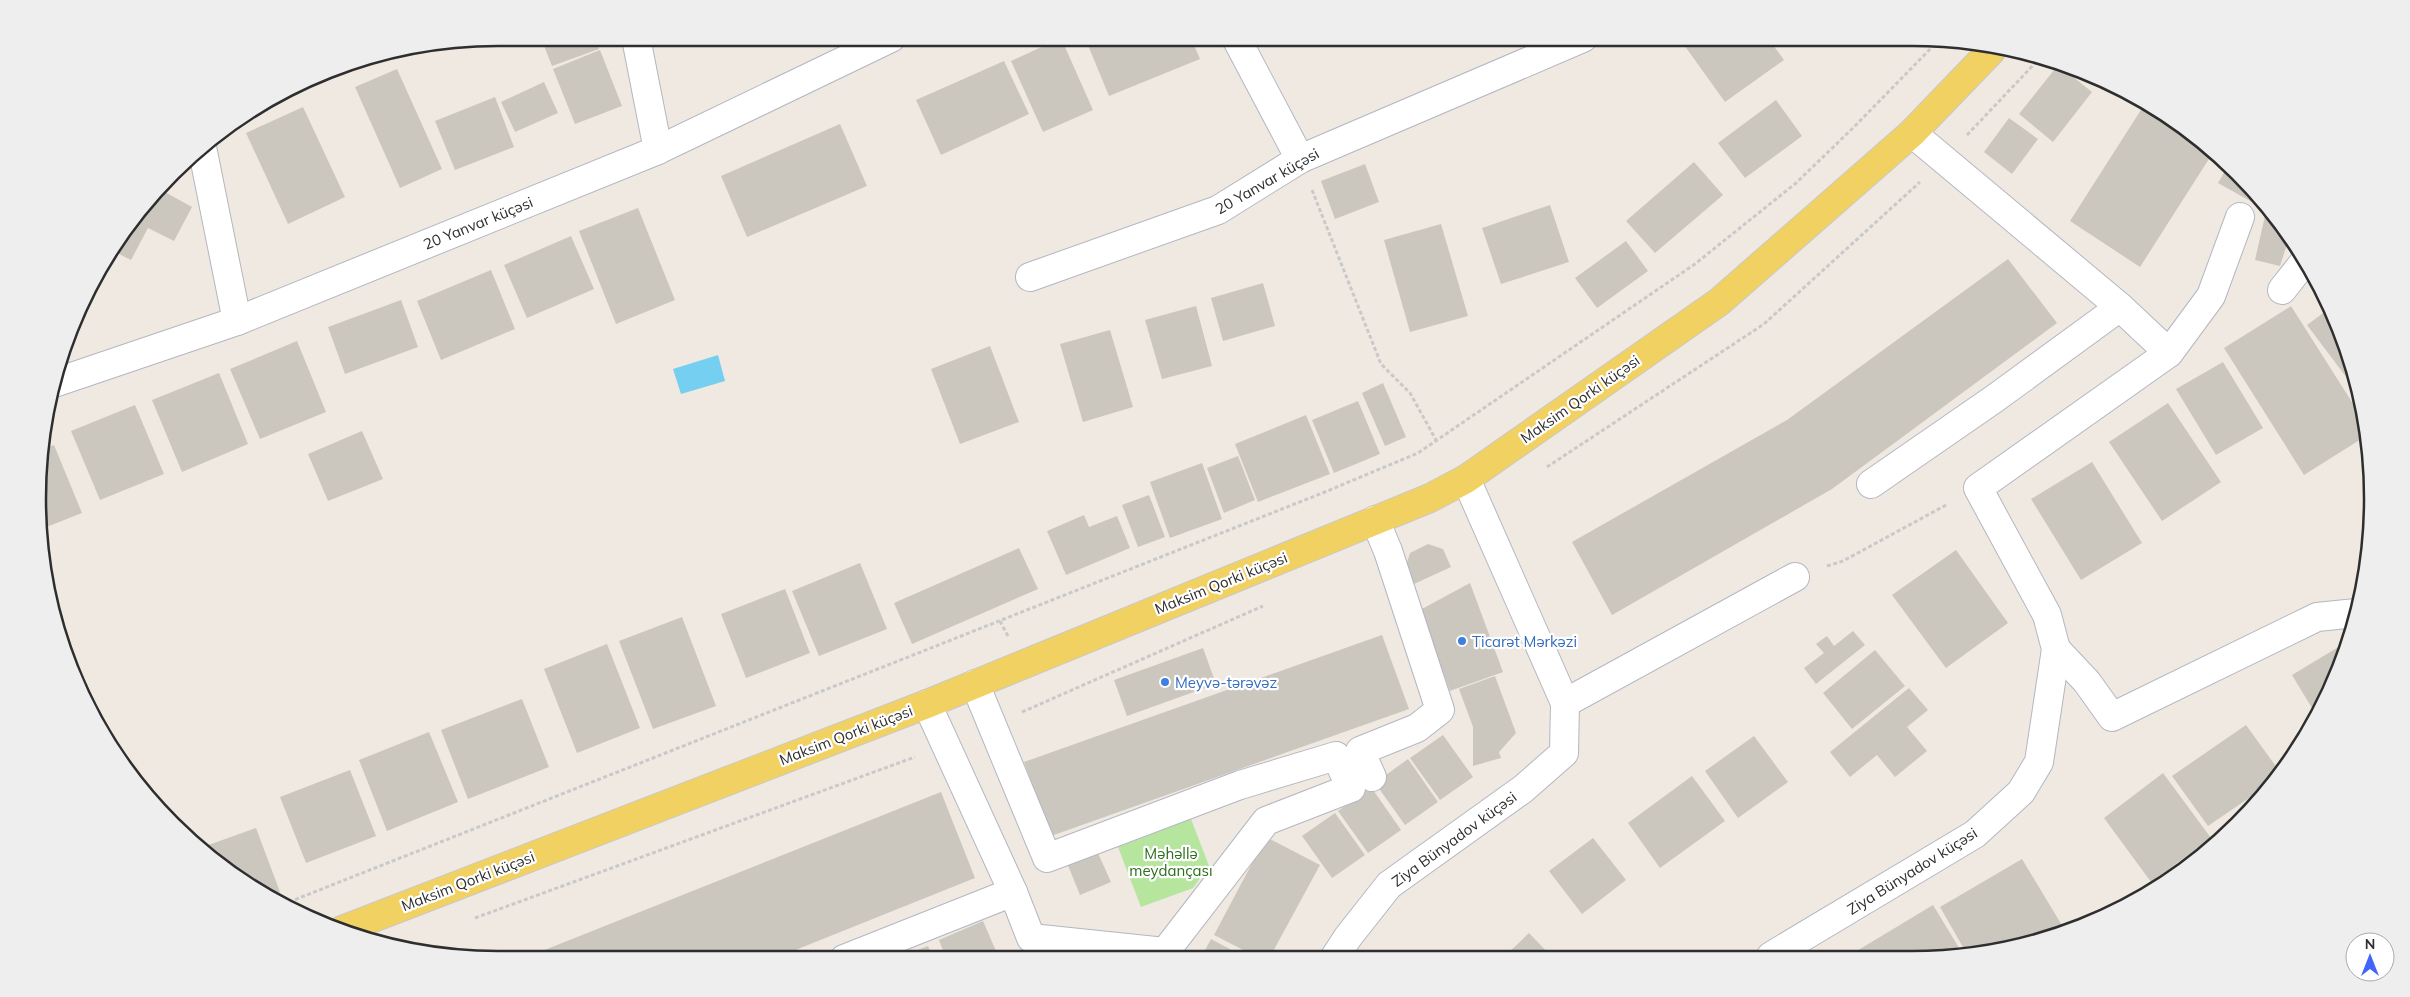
<svg xmlns="http://www.w3.org/2000/svg" width="2410" height="997" font-family="Mulish,sans-serif">
  <style>
    .green { fill: #b6e59e }
    .water { fill: #75cff0 }
    .building { fill: #cbc7bf }
    .lines { fill: none; stroke-linecap: round; stroke-linejoin: round }
    .minor-casing { stroke: #b4b7c1; stroke-width: 30 }
    .major-casing { stroke: #c9c9c9; stroke-width: 30 }
    .path { stroke: #c9c9c9; stroke-width: 3; stroke-dasharray: 4 2.5; stroke-linecap: butt }
    .minor { stroke: #fff; stroke-width: 28 }
    .major { stroke: #f2d163; stroke-width: 28 }
    .shop-dot { fill: #3f7fe0; stroke: #fff; stroke-width: 2 }
    .labels { text-anchor: middle; dominant-baseline: central; stroke-width: 4.5; stroke-linejoin: round; paint-order: stroke }
    .street-label { font-size: 15px; fill: #2e2e2e; stroke: #fff }
    .shop-label { font-size: 15px; fill: #366cbe; stroke: #fff; text-anchor: start }
    .park-label { font-size: 15px; fill: #2c6e1b; stroke: #fff }
    .rim { fill: none; stroke: #2e2e2e; stroke-width: 2.5 }
  </style>
  <rect width="100%" height="100%" fill="#efe9e1"/>
  <polygon class="green" points="1191,819 1209,866 1193,888 1141,907 1118,847"/>
  <polygon class="water" points="718,355 725,381 681,394 673,369"/>
  <g class="building">
    <polygon points="541,38 595,38 599,49 552,66"/>
    <polygon points="680,38 723,38 681,46"/>
    <polygon points="1061,38 1093,110 1043,132 1011,61"/>
    <polygon points="1085,38 1191,38 1200,59 1109,96"/>
    <polygon points="1679,38 1768,38 1784,60 1725,102"/>
    <polygon points="600,50 622,106 575,124 553,69"/>
    <polygon points="1004,61 1029,114 941,155 916,100"/>
    <polygon points="2058,65 2092,92 2053,142 2019,114"/>
    <polygon points="397,69 442,169 400,188 355,87"/>
    <polygon points="2076,70 2077,70 2103,82 2100,87"/>
    <polygon points="544,82 558,113 515,132 501,102"/>
    <polygon points="297,86 300,93 245,117 268,99"/>
    <polygon points="495,97 514,147 455,170 435,121"/>
    <polygon points="1776,100 1802,136 1745,178 1718,143"/>
    <polygon points="2146,102 2214,151 2140,267 2070,221"/>
    <polygon points="303,107 345,197 288,224 246,133"/>
    <polygon points="2009,118 2038,139 2012,174 1984,152"/>
    <polygon points="840,124 867,186 747,237 721,176"/>
    <polygon points="1694,162 1723,195 1655,253 1626,221"/>
    <polygon points="1365,164 1379,202 1335,219 1321,181"/>
    <polygon points="2228,166 2256,195 2252,202 2218,183"/>
    <polygon points="163,191 192,207 174,241 148,228 131,260 113,251"/>
    <polygon points="1550,205 1569,262 1501,284 1482,228"/>
    <polygon points="2267,207 2277,218 2289,238 2280,266 2255,260"/>
    <polygon points="638,208 675,300 616,324 579,231"/>
    <polygon points="1441,224 1468,316 1410,332 1384,240"/>
    <polygon points="571,236 594,289 527,318 504,265"/>
    <polygon points="1626,241 1648,271 1597,308 1575,278"/>
    <polygon points="2008,259 2057,323 1832,489 1612,615 1572,542 1787,420"/>
    <polygon points="491,270 515,329 441,360 417,301"/>
    <polygon points="1263,283 1275,326 1223,341 1211,298"/>
    <polygon points="401,300 418,347 345,374 328,327"/>
    <polygon points="1196,306 1212,366 1162,379 1145,320"/>
    <polygon points="2291,306 2364,421 2366,436 2304,475 2224,348"/>
    <polygon points="2330,308 2357,379 2359,394 2307,325"/>
    <polygon points="1110,330 1133,407 1083,422 1060,344"/>
    <polygon points="297,341 326,412 260,439 230,369"/>
    <polygon points="990,346 1019,422 960,444 931,369"/>
    <polygon points="2223,362 2263,428 2216,455 2176,389"/>
    <polygon points="219,373 248,444 182,472 152,400"/>
    <polygon points="1383,383 1406,437 1385,446 1362,393"/>
    <polygon points="1358,401 1380,454 1334,473 1312,420"/>
    <polygon points="2168,403 2221,482 2162,521 2109,442"/>
    <polygon points="135,405 164,474 100,500 71,431"/>
    <polygon points="1306,415 1330,474 1258,502 1235,444"/>
    <polygon points="362,431 383,479 328,501 308,454"/>
    <polygon points="54,445 82,513 44,528 42,450"/>
    <polygon points="1238,456 1255,500 1224,513 1207,468"/>
    <polygon points="2092,462 2142,543 2081,580 2031,499"/>
    <polygon points="1202,463 1222,519 1170,538 1150,482"/>
    <polygon points="1149,495 1165,537 1138,547 1122,505"/>
    <polygon points="1084,515 1089,527 1117,516 1130,548 1066,575 1047,531"/>
    <polygon points="1428,544 1443,549 1451,567 1414,584 1406,566 1410,553"/>
    <polygon points="1019,548 1038,589 912,644 894,603"/>
    <polygon points="1956,550 2008,623 1946,668 1892,595"/>
    <polygon points="860,563 887,629 819,656 792,591"/>
    <polygon points="1470,583 1503,672 1450,691 1420,610"/>
    <polygon points="785,589 810,653 746,678 721,614"/>
    <polygon points="682,617 716,706 653,729 619,641"/>
    <polygon points="1853,631 1865,645 1816,684 1804,668 1824,653 1816,644 1827,636 1834,646"/>
    <polygon points="1382,635 1409,709 1051,836 1024,762"/>
    <polygon points="2350,640 2348,646 2315,713 2292,675"/>
    <polygon points="607,644 640,728 577,753 544,669"/>
    <polygon points="1203,648 1216,684 1127,716 1114,680"/>
    <polygon points="1875,650 1905,686 1852,729 1823,693"/>
    <polygon points="1495,676 1516,733 1499,752 1501,758 1473,766 1473,727 1459,689"/>
    <polygon points="1909,688 1928,710 1907,727 1927,751 1895,777 1877,755 1850,777 1830,752"/>
    <polygon points="522,699 549,767 468,799 441,730"/>
    <polygon points="2246,725 2280,772 2268,785 2208,826 2172,776"/>
    <polygon points="429,732 458,802 387,831 359,760"/>
    <polygon points="1443,735 1473,777 1440,800 1410,758"/>
    <polygon points="1754,736 1788,782 1738,818 1705,771"/>
    <polygon points="1408,759 1438,802 1405,825 1375,783"/>
    <polygon points="350,770 376,836 306,863 280,797"/>
    <polygon points="2163,773 2211,838 2151,882 2104,818"/>
    <polygon points="1692,776 1725,821 1660,868 1628,823"/>
    <polygon points="1371,787 1401,830 1368,853 1338,811"/>
    <polygon points="941,792 975,878 773,959 522,959"/>
    <polygon points="1335,813 1365,855 1332,878 1302,836"/>
    <polygon points="256,828 280,892 273,894 218,864 200,848"/>
    <polygon points="1266,837 1320,865 1270,957 1257,957 1214,935"/>
    <polygon points="1593,838 1626,880 1582,914 1549,871"/>
    <polygon points="1097,851 1111,882 1080,895 1067,863"/>
    <polygon points="2022,859 2063,927 2051,934 1968,956 1940,907"/>
    <polygon points="1933,905 1964,956 1857,956 1855,952"/>
    <polygon points="983,921 999,958 946,958 939,940"/>
    <polygon points="1529,933 1552,957 1504,957"/>
    <polygon points="1211,939 1245,957 1201,958"/>
    <polygon points="928,946 933,958 897,958"/>
  </g>
  <g class="lines">
    <g class="minor-casing">
      <g id="minor">
        <polyline points="636,38 658,150"/>
        <polyline points="1236,38 1300,159"/>
        <polyline points="202,147 237,321"/>
        <polyline points="1030,277 1218,210 1300,159 1583,38"/>
        <polyline points="2282,290 2304,262"/>
        <polyline points="2169,353 2211,296 2240,217"/>
        <polyline points="54,383 237,321 658,150 891,38"/>
        <polyline points="1871,484 1994,399 2120,307"/>
        <polyline points="2056,649 2087,682 2112,717 2317,617 2356,613"/>
        <polyline points="1565,703 1795,577"/>
        <polyline points="927,704 1013,892 1031,938 1165,952 1266,821 1351,788 1336,756 1240,785 1047,858 975,684"/>
        <polyline points="1372,777 1360,751 1417,728 1440,710 1388,551 1375,520"/>
        <polyline points="1771,956 1975,834 2021,792 2039,762 2056,649 2047,615 1978,488 2169,353 2120,307 1912,133"/>
        <polyline points="1335,957 1348,937 1389,885 1523,789 1564,753 1565,703 1466,479"/>
        <polyline points="844,959 1013,892"/>
      </g>
    </g>
    <g class="major-casing">
      <polyline id="major" points="342,930 927,704 1430,498 1466,479 1719,302 1912,133 1991,51"/>
    </g>
    <g class="path">
      <polyline points="1967,135 2039,59"/>
      <polyline points="1312,190 1381,364 1410,393 1436,440"/>
      <polyline points="1547,467 1764,324 1920,182"/>
      <polyline points="1827,566 1843,561 1948,504"/>
      <polyline points="1000,621 1008,636"/>
      <polyline points="1022,712 1263,606"/>
      <polyline points="289,902 1325,492 1418,453 1695,264 1796,183 1856,125 1937,42"/>
      <polyline points="475,918 915,757"/>
    </g>
    <use href="#minor" class="minor"/>
    <use href="#major" class="major"/>
  </g>
  <g class="shop-dot">
    <circle cx="1462" cy="641" r="5"/>
    <circle cx="1165" cy="682" r="5"/>
  </g>
  <g class="labels">
    <g class="street-label">
      <text transform="translate(1267 181) rotate(-30)">20 Yanvar küçəsi</text>
      <text transform="translate(478 223) rotate(-22)">20 Yanvar küçəsi</text>
      <text transform="translate(1580 399) rotate(-35)">Maksim Qorki küçəsi</text>
      <text transform="translate(1221 583) rotate(-22)">Maksim Qorki küçəsi</text>
      <text transform="translate(846 735) rotate(-21)">Maksim Qorki küçəsi</text>
      <text transform="translate(1454 839) rotate(-36)">Ziya Bünyadov küçəsi</text>
      <text transform="translate(1912 871) rotate(-32)">Ziya Bünyadov küçəsi</text>
      <text transform="translate(468 881) rotate(-21)">Maksim Qorki küçəsi</text>
    </g>
    <g class="shop-label">
      <text x="1472" y="641">Ticarət Mərkəzi</text>
      <text x="1175" y="682">Meyvə-tərəvəz</text>
    </g>
    <g class="park-label">
      <text x="1171" y="853">Məhəllə<tspan x="1171" dy="17">meydançası</tspan></text>
    </g>
  </g>
  <path d="M0 0H2410V997H0ZM498 46H1912A452 452 0 0 1 2364 498V499A452 452 0 0 1 1912 951H498A452 452 0 0 1 46 499V498A452 452 0 0 1 498 46Z" fill="#eee" fill-rule="evenodd"/>
  <path class="rim" d="M498 46H1912A452 452 0 0 1 2364 498V499A452 452 0 0 1 1912 951H498A452 452 0 0 1 46 499V498A452 452 0 0 1 498 46Z"/>
  <g transform="translate(2370 957)"><circle r="24" fill="#ffffff" stroke="#ababab"/>
  <path d="M0-4L9 19L0 12L-9 19Z" fill="#4264fb"/>
  <text y="-8" font-size="14" font-weight="bold" text-anchor="middle" fill="#2e2e2e">N</text>
  </g>
</svg>
